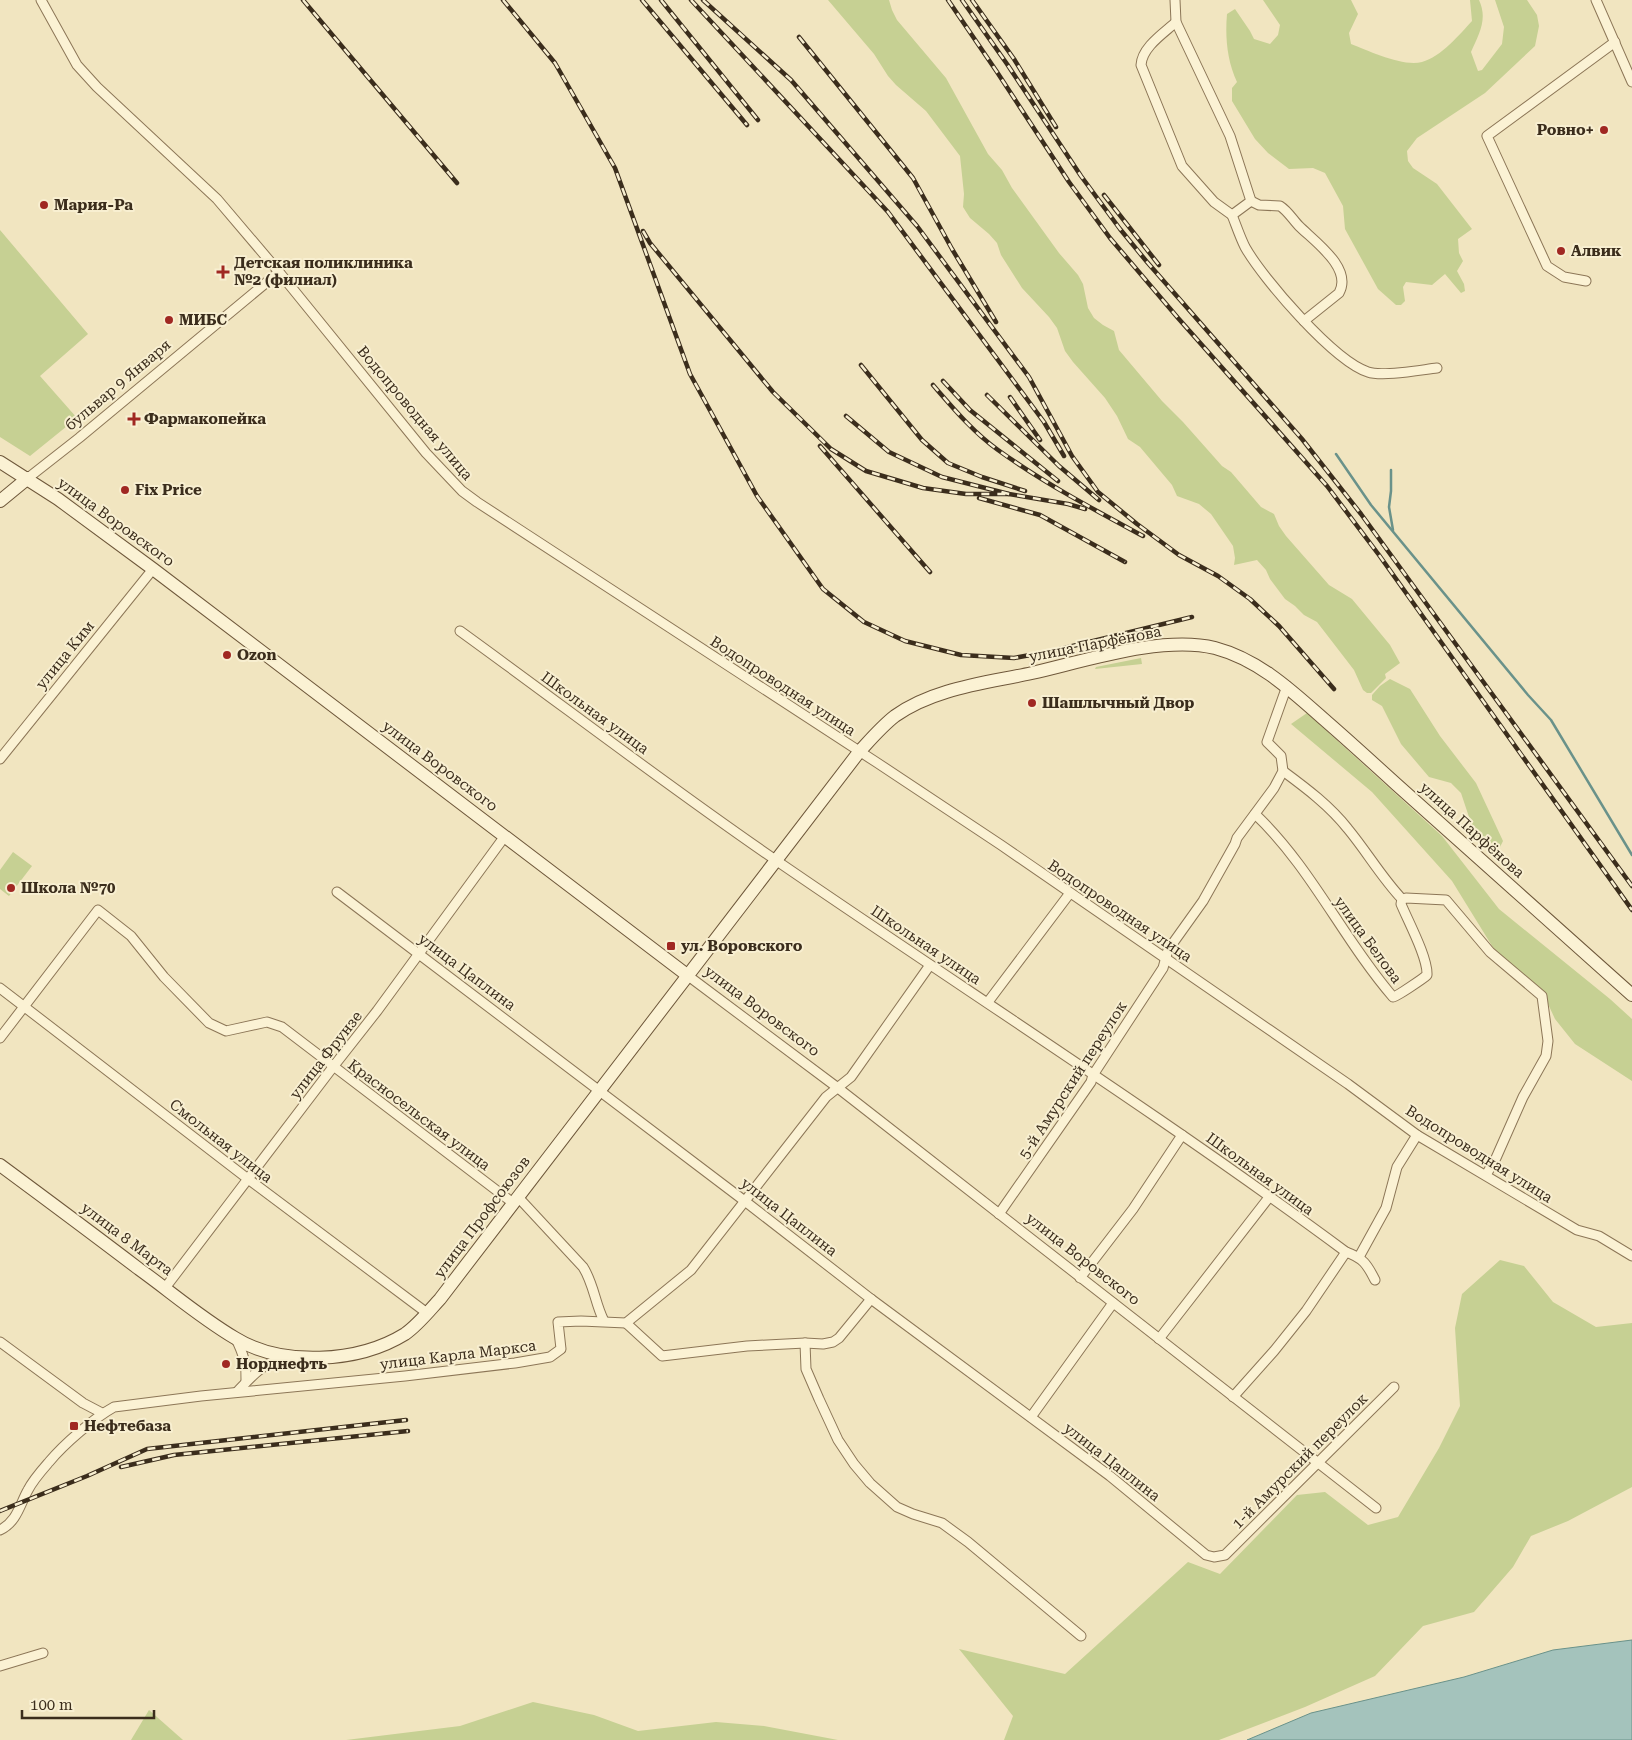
<svg xmlns="http://www.w3.org/2000/svg" width="1632" height="1740" font-family="'Roboto Serif',serif">
  <style>
    .green { fill: #c6d093 }
    .water { fill: #a4c3bc; stroke: #6a928a }
    .lines { fill: none; stroke-linecap: round; stroke-linejoin: round }
    .stream { stroke: #6a928a; stroke-width: 2.5 }
    .minor-casing { stroke: #8c7657; stroke-width: 11 }
    .secondary-casing { stroke: #6e573a; stroke-width: 14 }
    .minor { stroke: #fbf2d4; stroke-width: 9 }
    .secondary { stroke: #fbf2d4; stroke-width: 12 }
    .rail-casing { stroke: #3b2d1c; stroke-width: 4.5 }
    .rail { stroke: #f8efd1; stroke-width: 2.5; stroke-dasharray: 8; stroke-linecap: butt }
    .poi-dot { fill: #a02822; stroke: #f8efd1; stroke-width: 2 }
    .labels { text-anchor: middle; dominant-baseline: central; stroke-width: 4; stroke-linejoin: round; paint-order: stroke }
    .poi-label { font-size: 15px; font-weight: bold; fill: #3b2d1c; stroke: #f8efd1; text-anchor: start }
    .street-label { font-size: 15px; fill: #3b2d1c; stroke: #f8efd1 }
  </style>
  <rect width="100%" height="100%" fill="#f1e5c0"/>
  <g class="green">
    <polygon points="828,0 889,0 892,10 897,20 946,78 988,154 1002,170 1012,188 1059,253 1078,275 1083,284 1088,308 1094,318 1103,325 1114,331 1119,350 1162,401 1183,422 1222,466 1231,472 1261,507 1274,514 1279,526 1286,536 1329,585 1352,599 1390,645 1400,663 1385,674 1386,678 1371,693 1367,693 1363,690 1354,670 1317,622 1304,615 1295,606 1285,599 1270,579 1266,570 1257,560 1234,565 1235,558 1233,546 1211,514 1199,504 1177,496 1172,485 1140,447 1128,439 1117,416 1105,398 1073,362 1065,351 1057,328 1049,317 1022,288 1001,255 997,243 989,234 970,218 963,207 964,194 960,156 926,111 896,85 888,76 874,54"/>
    <path d="M1263 0H1351L1358 14 1349 33 1351 44C1369 51 1403 67 1422 62 1441 57 1460 34 1472 21L1470 0H1479C1488 19 1479 34 1471 52L1478 71 1482 70 1502 44 1504 27 1495 0H1527L1537 15 1539 26 1535 46 1485 93 1417 138 1407 151 1408 161 1413 168 1437 184 1472 229 1458 239 1459 253 1463 261 1457 271 1464 284 1465 291 1461 293 1445 274 1432 285 1406 282 1403 287 1405 301 1401 305H1396L1378 289 1345 229 1343 206 1325 173 1313 168 1289 169 1268 153 1255 139 1232 101V88L1237 82C1227 61 1225 37 1227 14L1235 9 1250 31 1254 39 1270 44 1278 35 1280 25Z"/>
    <polygon points="0,230 88,334 40,376 77,418 30,456 0,437"/>
    <polygon points="1141,658 1142,664 1095,669 1096,667"/>
    <polygon points="1390,679 1410,689 1440,736 1476,783 1503,841 1500,847 1475,835 1461,793 1451,783 1429,777 1401,744 1382,706 1372,700 1372,695 1380,686"/>
    <polygon points="1307,713 1442,836 1499,909 1610,999 1632,1019 1632,1081 1575,1044 1555,1019 1543,993 1497,954 1452,881 1372,792 1291,724"/>
    <polygon points="13,852 32,866 9,896 0,889 0,870"/>
    <polygon points="1500,1260 1524,1266 1553,1302 1596,1327 1632,1323 1632,1487 1568,1521 1531,1536 1513,1567 1474,1612 1423,1626 1375,1676 1305,1707 1219,1740 1004,1740 1013,1716 959,1649 1065,1674 1188,1562 1220,1574 1297,1495 1325,1492 1368,1525 1398,1517 1439,1448 1460,1406 1455,1328 1462,1294"/>
    <polygon points="533,1702 594,1715 638,1731 716,1722 764,1726 838,1740 346,1740 460,1726"/>
    <polygon points="149,1710 183,1740 131,1740"/>
  </g>
  <polygon class="water" points="1632,1640 1632,1740 1247,1740 1311,1713 1464,1677 1553,1650"/>
  <g class="lines">
    <g class="stream">
      <polyline points="1336,454 1371,505 1528,695 1551,720 1632,855"/>
      <polyline points="1391,470 1391,491 1389,507 1393,530"/>
    </g>
    <g class="minor-casing">
      <g id="minor">
        <polyline points="41,0 77,65 97,87 217,199 279,272 426,453 462,491 477,502 876,762 1001,845 1348,1084 1417,1135 1577,1230 1599,1236 1632,1256"/>
        <path d="M1175 0 1176 22 1230 136 1251 201 1232 215C1236 225 1240 237 1245 247 1263 279 1334 361 1368 372 1382 377 1420 370 1437 368"/>
        <polyline points="1596,0 1632,82"/>
        <path d="M1176 22C1164 33 1142 47 1141 65L1182 166 1214 202 1232 215"/>
        <path d="M1251 201 1259 205 1280 206C1288 211 1293 220 1299 226 1314 241 1353 268 1339 293L1304 321"/>
        <polyline points="1586,281 1564,277 1547,266 1487,136 1615,42"/>
        <polyline points="28,478 79,438 279,272"/>
        <path d="M460 631C565 707 669 787 777 861 966 991 1161 1115 1346 1252 1363 1258 1367 1264 1375 1280"/>
        <polyline points="0,759 153,569"/>
        <path d="M1283 771C1306 788 1330 806 1348 829 1367 852 1382 878 1402 899"/>
        <path d="M1255 814C1311 867 1343 939 1393 997 1396 997 1424 978 1427 975 1428 958 1408 921 1401 904L1402 899 1406 898 1446 900 1490 952 1542 996 1548 1041 1546 1056 1523 1097 1496 1158 1486 1175"/>
        <polyline points="337,892 746,1202 871,1299 1110,1476 1206,1555 1214,1557 1225,1555 1394,1387"/>
        <polyline points="687,975 838,1088 1376,1508"/>
        <polyline points="0,988 248,1179 427,1313"/>
        <polyline points="988,1002 1070,893"/>
        <polyline points="0,1038 98,910 131,936 164,977 209,1023 226,1031 267,1022 282,1027 513,1203"/>
        <path d="M518 1197 583 1267C594 1284 595 1304 604 1321"/>
        <polyline points="999,1214 1091,1082 1093,1075 1163,968 1168,950 1203,901 1235,844 1237,838 1274,788 1283,771 1281,756 1267,742 1287,686"/>
        <polyline points="1359,1257 1386,1208 1397,1167 1417,1135"/>
        <polyline points="1080,1278 1133,1209 1182,1135"/>
        <polyline points="165,1288 333,1067 377,1011 505,836"/>
        <polyline points="626,1323 662,1356 747,1346 805,1343 823,1344 833,1342 839,1338 871,1299"/>
        <path d="M236 1339C243 1353 247 1365 246 1381"/>
        <polyline points="1159,1339 1270,1196"/>
        <polyline points="0,1342 83,1403 102,1413"/>
        <polyline points="805,1343 806,1369 819,1399 838,1440 854,1464 870,1483 897,1507 913,1514 942,1523 968,1542 1081,1636"/>
        <path d="M237 1392C251 1377 265 1360 287 1359"/>
        <polyline points="1233,1397 1274,1351 1306,1311 1346,1252"/>
        <polyline points="1031,1417 1113,1303"/>
        <path d="M0 1530C17 1522 20 1504 28 1490 33 1480 42 1470 49 1462 64 1444 94 1418 114 1407L201 1396 405 1376 515 1363 550 1357 561 1349 558 1322 581 1321 626 1323 691 1270 826 1097 851 1077 930 965"/>
        <polyline points="0,1666 43,1653"/>
      </g>
    </g>
    <g class="secondary-casing">
      <g id="secondary">
        <polyline points="0,462 58,499 153,569 687,975"/>
        <polyline points="0,501 28,478"/>
        <path d="M0 1165C46 1199 93 1234 139 1269 171 1292 201 1318 235 1338 282 1367 358 1363 405 1334 418 1325 429 1311 440 1299L859 752C871 739 882 726 895 716 934 688 987 683 1032 673 1085 661 1162 635 1215 648 1260 660 1293 692 1327 722 1350 742 1373 763 1396 784 1475 854 1553 925 1632 995"/>
      </g>
    </g>
    <use href="#minor" class="minor"/>
    <use href="#secondary" class="secondary"/>
    <g class="rail-casing">
      <g id="rail">
        <polyline points="303,0 457,183"/>
        <polyline points="503,0 555,63 615,168 690,374 757,496 823,589 864,622 905,641 961,655 1014,658 1052,651 1192,617"/>
        <polyline points="642,0 747,125"/>
        <polyline points="661,0 758,120"/>
        <polyline points="691,0 888,212 1044,422 1064,456"/>
        <polyline points="703,0 791,80 917,226 1029,377 1072,456 1098,492 1137,524 1179,555 1218,576 1250,599 1279,626 1334,689"/>
        <polyline points="948,0 997,72 1069,182 1110,238 1178,318 1327,486 1379,555 1632,910"/>
        <polyline points="962,0 1007,64 1081,176 1120,229 1147,262 1302,439 1361,514 1632,886"/>
        <polyline points="972,0 1014,59 1056,127"/>
        <polyline points="799,37 913,178 952,249 996,322"/>
        <polyline points="1104,195 1159,265"/>
        <polyline points="643,231 650,243 773,392 831,449 866,471 923,488 966,494 1009,494"/>
        <polyline points="861,365 922,440 948,463 982,477 1025,491"/>
        <polyline points="943,381 970,410 1058,481"/>
        <path d="M933 385C953 408 973 432 998 450 1044 483 1093 509 1143 536"/>
        <polyline points="987,395 1059,466 1099,500"/>
        <polyline points="1010,397 1040,440"/>
        <polyline points="846,416 889,452 942,477 1009,494 1068,504 1085,509"/>
        <polyline points="820,446 930,572"/>
        <polyline points="979,498 1040,515 1125,562"/>
        <polyline points="121,1467 174,1455 408,1431"/>
        <polyline points="0,1511 87,1476 147,1449 406,1420"/>
      </g>
    </g>
    <use href="#rail" class="rail"/>
  </g>
  <g class="poi-dot">
    <circle cx="1604" cy="130" r="5"/>
    <circle cx="44" cy="205" r="5"/>
    <circle cx="1561" cy="251" r="5"/>
    <path d="M220.5 264.5h5v5h5v5h-5v5h-5v-5h-5v-5h5z"/>
    <circle cx="169" cy="320" r="5"/>
    <path d="M131.5 411.5h5v5h5v5h-5v5h-5v-5h-5v-5h5z"/>
    <circle cx="125" cy="490" r="5"/>
    <circle cx="227" cy="655" r="5"/>
    <circle cx="1032" cy="703" r="5"/>
    <circle cx="11" cy="888" r="5"/>
    <rect x="666" y="941" width="10" height="10" rx="2.5"/>
    <circle cx="226" cy="1364" r="5"/>
    <rect x="69" y="1421" width="10" height="10" rx="2.5"/>
  </g>
  <g class="labels">
    <g class="poi-label">
      <text x="1594" y="130" text-anchor="end">Ровно+</text>
      <text x="54" y="205">Мария-Ра</text>
      <text x="1571" y="251">Алвик</text>
      <text x="234" y="263">Детская поликлиника<tspan x="234" dy="17">№2 (филиал)</tspan></text>
      <text x="179" y="320">МИБС</text>
      <text x="144" y="419">Фармакопейка</text>
      <text x="135" y="490">Fix Price</text>
      <text x="237" y="655">Ozon</text>
      <text x="1042" y="703">Шашлычный Двор</text>
      <text x="21" y="888">Школа №70</text>
      <text x="681" y="946">ул. Воровского</text>
      <text x="236" y="1364">Норднефть</text>
      <text x="84" y="1426">Нефтебаза</text>
    </g>
    <g class="street-label">
      <text transform="translate(118 385) rotate(-40)">бульвар 9 Января</text>
      <text transform="translate(415 413) rotate(50)">Водопроводная улица</text>
      <text transform="translate(116 522) rotate(36)">улица Воровского</text>
      <text transform="translate(1095 644) rotate(-11)">улица Парфёнова</text>
      <text transform="translate(65 655) rotate(-51)">улица Ким</text>
      <text transform="translate(783 686) rotate(33)">Водопроводная улица</text>
      <text transform="translate(595 713) rotate(36)">Школьная улица</text>
      <text transform="translate(440 766) rotate(37)">улица Воровского</text>
      <text transform="translate(1472 830) rotate(42)">улица Парфёнова</text>
      <text transform="translate(1120 911) rotate(34)">Водопроводная улица</text>
      <text transform="translate(1368 940) rotate(54)">улица Белова</text>
      <text transform="translate(926 945) rotate(34)">Школьная улица</text>
      <text transform="translate(467 972) rotate(37)">улица Цаплина</text>
      <text transform="translate(762 1011) rotate(37)">улица Воровского</text>
      <text transform="translate(326 1055) rotate(-52)">улица Фрунзе</text>
      <text transform="translate(1073 1080) rotate(-57)">5-й Амурский переулок</text>
      <text transform="translate(419 1115) rotate(37)">Красносельская улица</text>
      <text transform="translate(221 1141) rotate(38)">Смольная улица</text>
      <text transform="translate(1479 1154) rotate(32)">Водопроводная улица</text>
      <text transform="translate(1260 1174) rotate(36)">Школьная улица</text>
      <text transform="translate(482 1217) rotate(-53)">улица Профсоюзов</text>
      <text transform="translate(789 1217) rotate(38)">улица Цаплина</text>
      <text transform="translate(127 1239) rotate(37)">улица 8 Марта</text>
      <text transform="translate(1083 1259) rotate(38)">улица Воровского</text>
      <text transform="translate(458 1355) rotate(-7)">улица Карла Маркса</text>
      <text transform="translate(1300 1461) rotate(-45)">1-й Амурский переулок</text>
      <text transform="translate(1112 1462) rotate(38)">улица Цаплина</text>
    </g>
  </g>
  <path d="M22 1710v8h132v-8" fill="none" stroke="#3b2d1c" stroke-width="2.5"/>
  <text x="30" y="1710" font-size="15" fill="#3b2d1c" stroke="#f8efd1" stroke-width="4" paint-order="stroke">100 m</text>
</svg>
